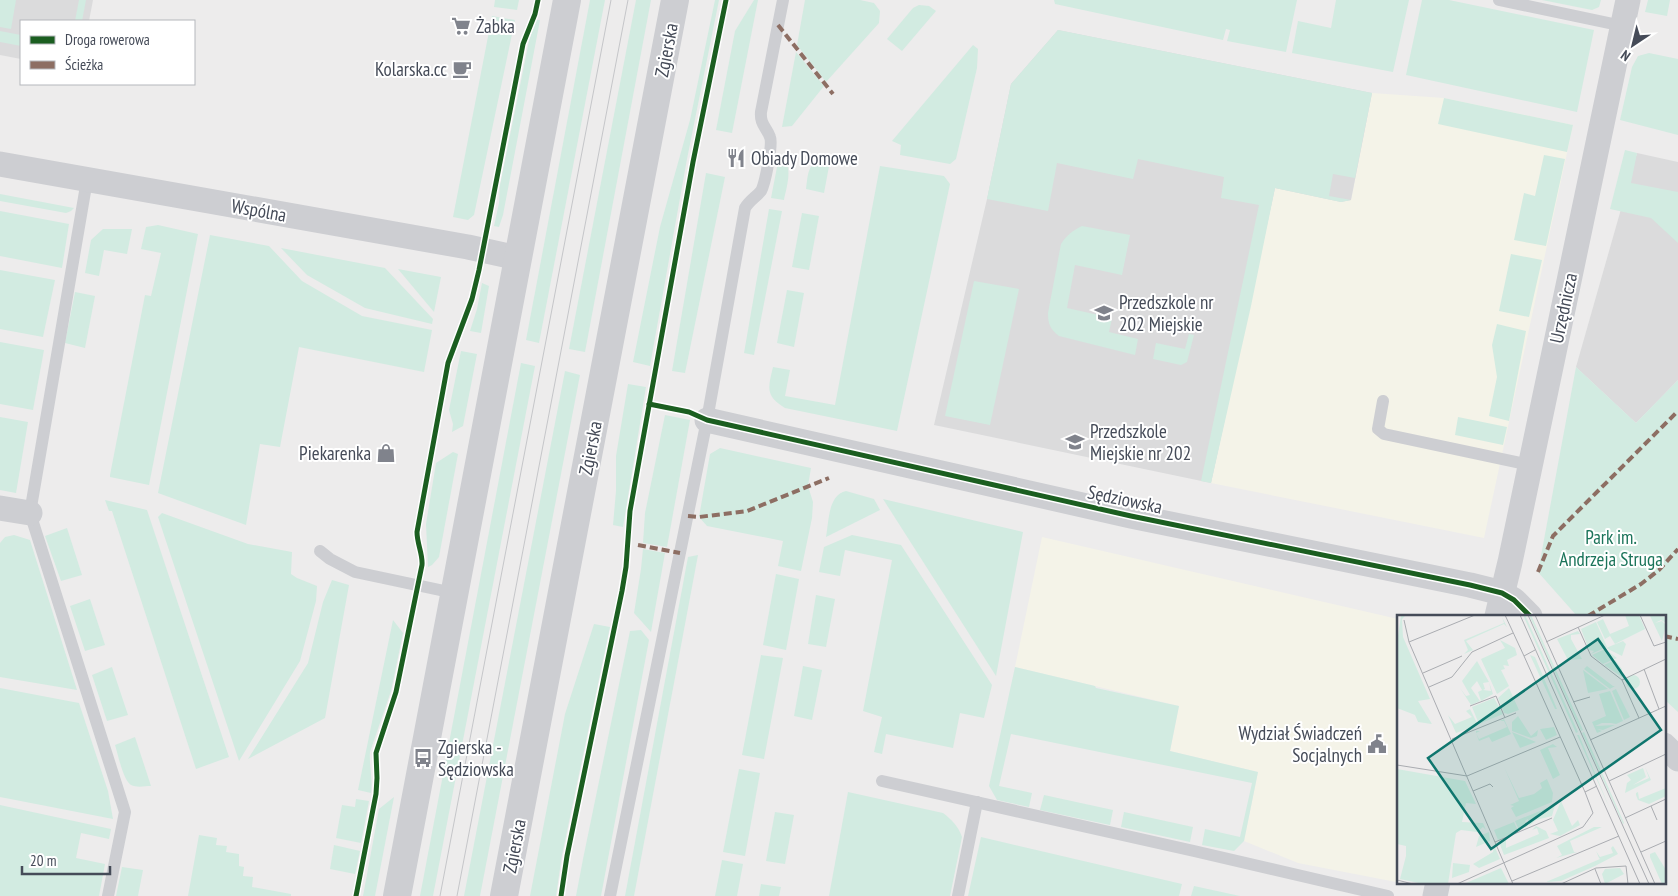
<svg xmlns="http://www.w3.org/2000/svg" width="1678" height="896" font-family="'PT Sans Narrow',sans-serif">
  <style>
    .commercial { fill: #f4f3e8 }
    .education { fill: #dbdbdc }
    .green { fill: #d2ebe1 }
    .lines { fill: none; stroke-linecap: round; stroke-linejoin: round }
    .service { stroke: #cdced2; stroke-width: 12 }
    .minor { stroke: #cdced2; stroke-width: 25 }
    .secondary { stroke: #cdced2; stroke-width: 28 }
    .tram { stroke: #c5c6c9; stroke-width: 1 }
    .quiet { stroke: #8d6e63; stroke-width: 4; stroke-dasharray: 8 4; stroke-linecap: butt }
    .cycleway-casing { stroke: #fff; stroke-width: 8 }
    .cycleway { stroke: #1b5e20; stroke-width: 5 }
    .labels { text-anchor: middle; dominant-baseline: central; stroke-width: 4; stroke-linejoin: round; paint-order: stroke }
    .poi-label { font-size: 19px; fill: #454b58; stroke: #fff; text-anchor: start }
    .street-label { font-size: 19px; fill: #454b58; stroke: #fff }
    .park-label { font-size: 19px; fill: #1b745a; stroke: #fff }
    .inset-road { fill: none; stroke: #aaacb1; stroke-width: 1 }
    .view { fill: #0f766e; fill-opacity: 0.15; stroke: #0f766e; stroke-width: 2.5 }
    .inset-edge { fill: none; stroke: #454b58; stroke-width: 2.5 }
  </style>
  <rect width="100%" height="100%" fill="#edecec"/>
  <g class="commercial">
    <polygon points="1372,93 1444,98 1573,125 1484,538 1211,483 1275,188 1351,200"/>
    <polygon points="1042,537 1398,619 1398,872 1396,882 1298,863 1244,841 1258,772 1170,751 1179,706 1015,667"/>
  </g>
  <g class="education">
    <polygon points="0,0 93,0 89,21 21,21 21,59 0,55"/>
    <polygon points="1058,30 1372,93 1351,200 1341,202 1275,188 1211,483 934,425 987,199 1011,84"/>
    <polygon points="1637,153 1678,162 1678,380 1636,423 1576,367"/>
  </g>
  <g class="green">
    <polygon points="0,0 16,0 11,29 0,27"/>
    <polygon points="79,0 86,0 82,21 75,21"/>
    <polygon points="495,0 519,0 517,10 494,7"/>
    <polygon points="590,0 605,0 539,343 526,340"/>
    <polygon points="636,0 651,0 585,352 569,349"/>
    <polygon points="715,0 719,0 687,159 650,366 633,362 660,227 690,120"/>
    <polygon points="754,0 758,0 732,133 716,130 735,31"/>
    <polygon points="805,0 860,0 874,3 880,11 879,23 826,82 797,45"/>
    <polygon points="1054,0 1297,0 1286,52 1227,41 1230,30 1226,29 1223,40 1055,4"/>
    <polygon points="1336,0 1409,0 1393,72 1292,53 1298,21 1331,28"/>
    <polygon points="1422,0 1449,0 1594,30 1577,112 1406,75"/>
    <polygon points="1542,0 1601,0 1599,7 1592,10"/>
    <polygon points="1648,0 1670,0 1667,16 1645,12"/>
    <polygon points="919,5 929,6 936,11 902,51 887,39 913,8"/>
    <polygon points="492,16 515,20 474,215 468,220 453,217"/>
    <polygon points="536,20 540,20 503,215 499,227 494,226 499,203 500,185 529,41"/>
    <polygon points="1058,30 1372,93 1355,178 1333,174 1329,196 1351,200 1341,202 1275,188 1251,306 1211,483 1201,481 1259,205 1221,198 1224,177 1138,159 1133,179 1057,163 1048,211 987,199 1011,84"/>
    <polygon points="0,31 21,35 21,46 0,42"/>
    <polygon points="973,45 978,49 977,68 956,159 950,164 900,155 901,145 892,141"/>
    <polygon points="796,52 824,86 792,126 782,127"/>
    <polygon points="1649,53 1678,59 1678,135 1620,120 1632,67 1638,56"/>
    <polygon points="1444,98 1573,125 1567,152 1438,124"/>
    <polygon points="1625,150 1637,153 1631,183 1678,192 1678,243 1651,218 1610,209"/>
    <polygon points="1544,155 1565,159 1546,246 1514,240 1524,193 1535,196"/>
    <path d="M784 160C793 169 786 189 784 200L771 198 777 167 779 162Z"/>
    <path d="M823 160 830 161 824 193 806 189C808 176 807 162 823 160Z"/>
    <path d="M880 166 944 176 950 184 897 431 785 408C765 396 768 388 773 367L790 370 785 396 835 405Z"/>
    <polygon points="706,173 725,177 685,373 672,371"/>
    <polygon points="0,194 74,208 71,211 66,213 0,201"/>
    <polygon points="769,209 782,211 754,355 744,353"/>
    <polygon points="0,211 69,224 62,268 0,256"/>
    <polygon points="802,213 819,216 809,270 792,267"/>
    <polygon points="158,225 198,234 149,485 110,477 110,475 145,295 151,296 161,253 141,249 146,227"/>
    <path d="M1082 226 1130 235 1122 275 1075 265 1067 308 1112 318 1109 332 1138 339 1135 355 1059 336C1050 329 1048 324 1048 313L1061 244C1067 235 1072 231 1082 226Z"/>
    <polygon points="103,229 132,229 127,254 104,250 99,276 85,273 91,240"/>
    <polygon points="210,235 269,246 302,281 362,316 432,330 424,372 299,347 280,447 260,444 246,525 158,493"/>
    <polygon points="281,248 385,268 433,319 432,324 365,308 307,275"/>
    <polygon points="1511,254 1542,260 1529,317 1499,311"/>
    <polygon points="398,269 441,277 434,312"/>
    <polygon points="0,270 55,280 43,337 0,329"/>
    <polygon points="974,281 1019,289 990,425 945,416"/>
    <polygon points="482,283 489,286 481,333 470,331 477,309"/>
    <polygon points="787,290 804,293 794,347 777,343"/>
    <polygon points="75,292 95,296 85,348 65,343"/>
    <polygon points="1497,324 1526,331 1509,421 1489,416 1497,377 1492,345"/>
    <polygon points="1189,334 1194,335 1187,362 1181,365 1153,359 1156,343 1185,349"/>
    <polygon points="0,342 44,350 33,410 0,404"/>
    <polygon points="461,351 477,354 463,426 452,432 453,424 449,410"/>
    <polygon points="521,363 535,366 433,896 420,896"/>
    <polygon points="1576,367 1636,423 1678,380 1678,712 1664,699 1664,616 1577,616 1538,572"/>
    <polygon points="565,371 580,375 480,896 464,896"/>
    <polygon points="628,384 646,387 623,527 613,525 616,491 616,456"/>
    <polygon points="665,415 690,420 667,547 643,543 645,513"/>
    <polygon points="0,417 28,422 16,493 0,490"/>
    <polygon points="1458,417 1507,427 1503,445 1455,435"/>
    <polygon points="720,448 811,468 808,486 813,502 812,518 801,571 778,566 783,541 707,526 699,517 710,454"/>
    <polygon points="453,452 458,454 439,557 432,565 428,567 426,524 436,463"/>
    <path d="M846 491 874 499 880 510 826 537C829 521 828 495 846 491Z"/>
    <polygon points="883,499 1023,532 996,676"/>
    <polygon points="105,500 147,510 229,757 196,769 112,511 109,511"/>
    <polygon points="162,513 248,544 292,552 291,574 297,578 317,586 316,601 300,661 239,761 158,517"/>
    <polygon points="67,528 82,575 61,581 45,536"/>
    <polygon points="14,535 30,540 77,690 0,677 0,543 5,537"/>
    <polygon points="852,535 901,545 992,685 984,718 960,713 953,748 886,734 882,754 874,752 882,717 863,711 892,560 845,550 840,576 819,572 824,547"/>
    <polygon points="643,549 665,553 651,632 634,613 641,569"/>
    <polygon points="698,555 634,896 625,896 688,557"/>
    <polygon points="776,574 799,579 786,650 763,645"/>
    <polygon points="332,580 349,585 325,718 248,759 308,663 323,602"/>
    <polygon points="816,595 835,599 826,647 808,644"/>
    <polygon points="90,599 105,645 85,651 70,606"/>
    <path d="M393 620 403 633 391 691 370 752C369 766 373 779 371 793L358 790Z"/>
    <polygon points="594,624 610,627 562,855 556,896 530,896 565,714"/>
    <polygon points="641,630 649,640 601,896 576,896 583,859 630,631"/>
    <polygon points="761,655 783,658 764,759 742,755"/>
    <polygon points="803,666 822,670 812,720 794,716"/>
    <polygon points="112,667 128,715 107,721 92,675"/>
    <polygon points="1015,667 1095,686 1096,688 1179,706 1170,751 1258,772 1244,841 1234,851 1202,845 1205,829 1240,837 1252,783 1011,734 999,786 1032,793 1029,807 997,800 989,786"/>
    <polygon points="0,688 79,703 108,791 113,819 0,797"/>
    <path d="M135 737 151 786C145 786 137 788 131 785 123 780 118 754 115 745Z"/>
    <polygon points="739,769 760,773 745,856 723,852"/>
    <path d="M848 792 943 813C952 820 958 826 962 837L950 896H829Z"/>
    <polygon points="1044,795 1113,810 1110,825 1040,810"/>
    <polygon points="394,797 375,896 363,896 379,809"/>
    <polygon points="356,799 369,801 361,843 336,838 342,805 355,807"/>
    <polygon points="0,805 111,829 109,839 81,833 76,858 105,864 99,896 0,896"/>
    <polygon points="775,812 794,815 785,864 766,861"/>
    <polygon points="1124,812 1193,827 1190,842 1121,827"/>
    <polygon points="199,835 217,838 216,845 227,846 226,852 239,854 239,866 244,867 243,876 253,877 252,887 291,894 291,896 188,896"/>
    <polygon points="981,837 1182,884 1179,896 968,896"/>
    <polygon points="334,845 360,851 355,874 330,869"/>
    <polygon points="722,860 743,864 737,896 715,896"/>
    <polygon points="122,867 143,870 138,896 116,896"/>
    <polygon points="761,884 781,887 779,896 759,896"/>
    <polygon points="1194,886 1240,896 1191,896"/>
  </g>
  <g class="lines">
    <g class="service">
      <polyline points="1499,0 1623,26"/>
      <polyline points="87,180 30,513 125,812 108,896"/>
      <polyline points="1383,401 1378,429 1384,434 1530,465"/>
      <polyline points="320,551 330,559 355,572 454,593"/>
      <polyline points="882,781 1194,851 1388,896"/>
      <path d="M610 896 707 420 745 208C749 201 756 197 761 191 765 184 773 144 770 137 766 126 760 125 761 112L783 0"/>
      <polyline points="958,896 977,802"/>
    </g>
    <g class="minor">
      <polyline points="0,164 468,247 518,258"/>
      <polyline points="707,420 1131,516 1470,585 1502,593 1514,600 1530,616"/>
      <polyline points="0,508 30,513"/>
      <polyline points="1497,616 1510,562 1628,0"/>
      <polyline points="1664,745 1678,759"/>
      <polyline points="1435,896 1438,882"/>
    </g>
    <g class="secondary">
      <polyline points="397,896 567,0"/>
      <polyline points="504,896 675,0"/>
    </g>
    <g class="tram">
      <polyline points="440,896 611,0"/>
      <polyline points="457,896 628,0"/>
    </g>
    <g class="quiet">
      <polyline points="778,25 833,94"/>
      <polyline points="688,516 699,517 747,511 829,478"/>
      <polyline points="638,545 680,553"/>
      <polyline points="1538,572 1553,536 1678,411"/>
      <polyline points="1588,616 1641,584 1659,570 1678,549"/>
      <polyline points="1664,636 1678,639"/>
    </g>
    <g class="cycleway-casing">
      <g id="cycleway">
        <polyline points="649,404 689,412 707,420 1131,516 1470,585 1502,593 1514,600 1530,616"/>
        <path d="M356 896 376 794 377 778 376 753 396 692 422 565C423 554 417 544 417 532L448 363 472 299 479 270 523 44 535 14 538 0"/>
        <polyline points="561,896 567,856 622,591 626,567 630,511 693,162 726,0"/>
      </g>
    </g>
    <use href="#cycleway" class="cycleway"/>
  </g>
  <defs>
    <g id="supermarket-bare" transform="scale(1.5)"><path d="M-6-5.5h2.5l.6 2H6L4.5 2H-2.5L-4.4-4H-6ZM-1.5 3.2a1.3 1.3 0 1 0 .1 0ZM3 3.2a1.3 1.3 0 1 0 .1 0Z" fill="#80838c" stroke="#fff" stroke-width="2.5" paint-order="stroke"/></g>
    <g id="cafe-bare" transform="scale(1.5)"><path d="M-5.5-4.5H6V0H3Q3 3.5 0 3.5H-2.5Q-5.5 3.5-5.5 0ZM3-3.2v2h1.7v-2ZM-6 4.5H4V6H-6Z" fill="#80838c" stroke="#fff" stroke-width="2.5" paint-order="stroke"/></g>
    <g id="restaurant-bare" transform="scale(1.5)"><path d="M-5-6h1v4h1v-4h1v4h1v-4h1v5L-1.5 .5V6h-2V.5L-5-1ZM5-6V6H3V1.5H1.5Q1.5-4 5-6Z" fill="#80838c" stroke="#fff" stroke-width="2.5" paint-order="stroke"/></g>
    <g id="school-bare" transform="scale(1.5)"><path d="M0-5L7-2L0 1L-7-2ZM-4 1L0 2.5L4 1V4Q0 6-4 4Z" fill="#80838c" stroke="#fff" stroke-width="2.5" paint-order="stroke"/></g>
    <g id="shop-bare" transform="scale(1.5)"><path d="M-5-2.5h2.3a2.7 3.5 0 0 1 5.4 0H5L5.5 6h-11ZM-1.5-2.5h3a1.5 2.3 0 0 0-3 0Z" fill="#80838c" stroke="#fff" stroke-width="2.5" paint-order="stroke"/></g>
    <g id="civic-bare" transform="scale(1.5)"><path d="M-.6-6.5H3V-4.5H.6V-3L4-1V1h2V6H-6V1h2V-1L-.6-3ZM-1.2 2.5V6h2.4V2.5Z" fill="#80838c" stroke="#fff" stroke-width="2.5" paint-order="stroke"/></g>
    <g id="bus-bare" transform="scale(1.5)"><path d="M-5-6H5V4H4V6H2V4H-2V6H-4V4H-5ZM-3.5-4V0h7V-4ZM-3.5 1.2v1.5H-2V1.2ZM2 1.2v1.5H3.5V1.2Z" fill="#80838c" stroke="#fff" stroke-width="2.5" paint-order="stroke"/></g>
  </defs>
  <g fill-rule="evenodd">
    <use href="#supermarket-bare" x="461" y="26"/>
    <use href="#cafe-bare" x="462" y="69"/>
    <use href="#restaurant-bare" x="736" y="158"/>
    <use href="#school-bare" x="1104" y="313"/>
    <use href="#school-bare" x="1075" y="442"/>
    <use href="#shop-bare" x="386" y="453"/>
    <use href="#civic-bare" x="1377" y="744"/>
    <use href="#bus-bare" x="423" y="758"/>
  </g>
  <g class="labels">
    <g class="poi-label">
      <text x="476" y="26">Żabka</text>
      <text x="447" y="69" text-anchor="end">Kolarska.cc</text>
      <text x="751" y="158">Obiady Domowe</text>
      <text x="1119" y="302">Przedszkole nr<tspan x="1119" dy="22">202 Miejskie</tspan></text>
      <text x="1090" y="431">Przedszkole<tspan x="1090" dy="22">Miejskie nr 202</tspan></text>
      <text x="371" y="453" text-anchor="end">Piekarenka</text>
      <text x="1362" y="733" text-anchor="end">Wydział Świadczeń<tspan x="1362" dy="22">Socjalnych</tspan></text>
      <text x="438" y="747">Zgierska -<tspan x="438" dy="22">Sędziowska</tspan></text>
    </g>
    <g class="street-label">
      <text transform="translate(666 50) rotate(-79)">Zgierska</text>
      <text transform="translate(259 210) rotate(10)">Wspólna</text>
      <text transform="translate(1563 308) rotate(-78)">Urzędnicza</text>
      <text transform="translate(590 448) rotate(-79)">Zgierska</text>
      <text transform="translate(1125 499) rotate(12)">Sędziowska</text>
      <text transform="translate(514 846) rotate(-79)">Zgierska</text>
    </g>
    <g class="park-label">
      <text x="1611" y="537">Park im.<tspan x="1611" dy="22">Andrzeja Struga</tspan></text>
    </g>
  </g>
  <g transform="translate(1397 615)">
    <rect width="269" height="269" fill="#edecec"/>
    <path d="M126 0H128L181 117 179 118ZM132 0H134L186 115 184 116ZM228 0H242L248 14 218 29 213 21 208 24 200 7 206 4 213 19 232 11ZM258 0 269 2V8L264 5 258 8 265 6 269 10 265 26 253 1ZM4 1H8L5 4 6 22 33 84 21 86 35 109 21 107 18 100 0 93V27ZM105 2 110 12 107 9 69 26 76 35 67 39 71 35 67 25 107 8ZM199 7 210 32 194 39 197 36 192 35 184 14ZM181 16 183 19 174 20V24L185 44 171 45 160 24ZM103 25 118 33 120 40 110 45 112 51 88 47 106 50 108 54 104 55 112 71 100 79 84 44 108 33ZM226 26 229 29 225 41 209 33ZM208 34 220 43 206 49 195 40ZM133 40 138 42 160 94H158ZM218 45 225 54V62L207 50ZM80 46 92 67 86 68 88 74 86 75 94 76 92 67 96 79 84 86 81 77 85 75 80 66 74 73 83 86 74 90 63 73 69 81 73 80 65 66ZM190 51 216 71H218L213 74 187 54ZM186 55 211 74 191 78ZM229 67a7 7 0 1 1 14 0a7 7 0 1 1-14 0ZM112 73 122 95 111 99 107 98 101 83ZM219 74 233 102 227 105 215 76ZM213 76 226 106 219 109 214 108H205L198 111 218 110 206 115 200 114 205 116 200 118 195 107 209 101 202 79ZM97 83 106 99 82 109 75 92ZM73 94 81 110 59 118 51 100 58 109 75 102 69 96ZM121 101 134 121 141 115 140 121 134 123 115 116V107ZM107 104 114 119 95 127 92 122 82 126 79 118V116H83L79 118 82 124 110 112 107 106H103ZM157 112 160 120 149 125 143 114ZM115 117 139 127 123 133ZM187 117 227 208 226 209 185 118ZM180 120H182L213 194 204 174ZM156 129 160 132 151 133 163 160 156 164 143 135ZM107 152 122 183 137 179 145 173 143 168 150 164 156 178 155 187 119 202 114 193 117 191 113 190 122 186ZM248 152 254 165 228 178 230 168 234 165 230 160 246 153 249 162 236 170 252 163ZM0 154 68 166 79 189 69 188 65 207 86 208 89 215 86 212 80 217 64 215 59 218 51 269H26L3 264 9 241V231L0 229ZM269 173V181L252 189 241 185 239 180V178L241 177 242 184ZM164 186 175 211 181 205 183 210 163 221 153 219 161 216 156 205ZM158 190 155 201 139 205 132 211 131 204 128 206 131 211 122 215 118 206ZM117 207 121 216 101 225 97 215ZM139 211 149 216 152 223 107 240 102 227 109 224V233L142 219 140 213 135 215ZM197 212H205L173 226 177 237H180L159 243 165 240 160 231ZM92 217 93 226 79 232 82 221ZM97 230 103 244 82 253 76 249 96 237ZM216 231 221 239 198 251 164 266 149 267 203 244 202 243 199 236 203 242 216 238 214 233ZM258 237 269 255V269H265L253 242V239ZM56 248 73 250 72 257 55 263ZM104 253 112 269 69 268ZM223 253 227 259 208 269 205 259 208 254Z" fill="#d2ebe1"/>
    <path class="inset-road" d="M108 0 127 41 138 35M123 0 243 269M131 0 252 269M138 0 258 269M243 0 257 31 269 27M7 5 12 27 116 269M181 12 194 41 225 65 242 103M12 27 78 0M149 27 208 0M127 41 188 177M247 54 262 94M26 58 65 41M225 65 269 44M32 72 55 62 75 37 116 18M176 87 193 82M73 91 99 81 108 103M55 124 119 98M193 125 269 91M0 150 70 161 163 122M212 166 269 139M76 176 93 169 96 172M254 191 260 205M228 203 269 184M98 227 155 203M244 237 269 226M229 251 231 269M198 254 204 269M0 265 16 269M115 266 222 221M60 269 186 212 196 198 188 177 200 171M164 269 199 253 229 251"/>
    <path class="view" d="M201 24 264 115 94 234 31 143Z"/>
    <rect width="269" height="269" class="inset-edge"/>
  </g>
  <rect x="20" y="20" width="175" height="65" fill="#ffffff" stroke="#b5b7bc"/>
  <rect x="30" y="36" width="25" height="8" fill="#1b5e20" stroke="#b5b7bc"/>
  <text x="65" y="45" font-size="15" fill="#454b58">Droga rowerowa</text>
  <rect x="30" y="61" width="25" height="8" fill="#8d6e63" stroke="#b5b7bc"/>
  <text x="65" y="70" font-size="15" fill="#454b58">Ścieżka</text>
  <g transform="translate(1633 45) rotate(215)" stroke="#ffffff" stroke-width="4" paint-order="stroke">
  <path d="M0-4L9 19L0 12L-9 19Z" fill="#454b58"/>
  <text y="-8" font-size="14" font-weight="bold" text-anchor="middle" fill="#454b58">N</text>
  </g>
  <path d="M22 866v8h88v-8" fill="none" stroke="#454b58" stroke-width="2.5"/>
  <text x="30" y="866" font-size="15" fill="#454b58" stroke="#ffffff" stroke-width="4" paint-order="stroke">20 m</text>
</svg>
